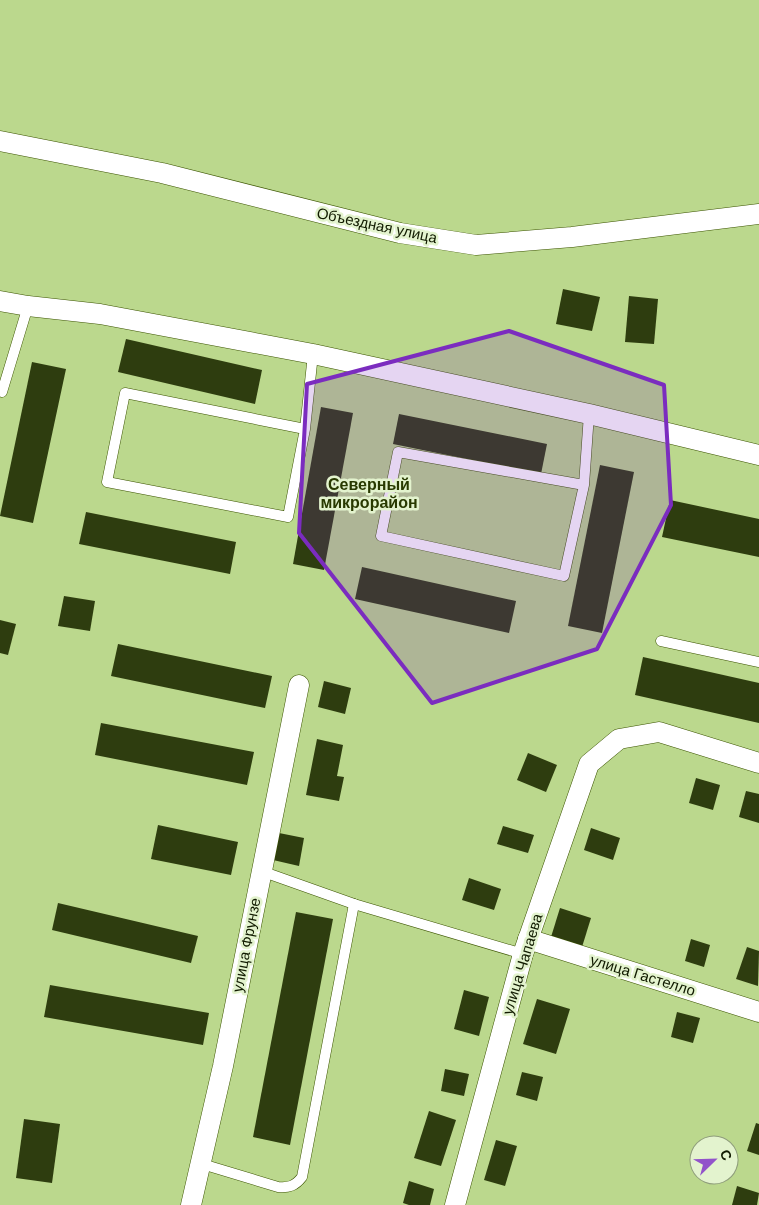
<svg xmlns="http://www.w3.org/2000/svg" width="759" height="1205" font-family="Helvetica,sans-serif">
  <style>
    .building { fill: #2e3d0f }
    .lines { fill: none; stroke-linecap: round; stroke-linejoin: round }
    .lane-casing { stroke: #3c5400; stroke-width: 11 }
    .street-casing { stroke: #3c5400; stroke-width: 21 }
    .lane { stroke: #fff; stroke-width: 10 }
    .street { stroke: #fff; stroke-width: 20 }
    .marked { fill: #7b2cbf; fill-opacity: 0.2; stroke: #7b2cbf; stroke-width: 4; stroke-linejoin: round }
    .labels { text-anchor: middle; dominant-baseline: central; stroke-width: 5; stroke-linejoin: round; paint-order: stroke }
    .street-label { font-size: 15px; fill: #111b00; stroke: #e3f3ce }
    .neighbourhood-label { font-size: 16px; font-weight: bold; fill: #283900; stroke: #e3f3ce }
  </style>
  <rect width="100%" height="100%" fill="#bbd88d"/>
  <g class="building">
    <polygon points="563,289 600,297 592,331 556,324"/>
    <polygon points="629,296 658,299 654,344 625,342"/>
    <polygon points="126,339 262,370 255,404 118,372"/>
    <polygon points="32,362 66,369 33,523 0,516"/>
    <polygon points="321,407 353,413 324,570 293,564"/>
    <polygon points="399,414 547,444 541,474 393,444"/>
    <polygon points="600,465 634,472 602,633 568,626"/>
    <polygon points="670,500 759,519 759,557 662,537"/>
    <polygon points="86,512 236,542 230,574 79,544"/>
    <polygon points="362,567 516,601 509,633 355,599"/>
    <polygon points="64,596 95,601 90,631 58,626"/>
    <polygon points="0,620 16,624 8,655 0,653"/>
    <polygon points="118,644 272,676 265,708 111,676"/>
    <polygon points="643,657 759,683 759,723 635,695"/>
    <polygon points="324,681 351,688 345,714 318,707"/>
    <polygon points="101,723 254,752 247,785 95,755"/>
    <polygon points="317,739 343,745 337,776 344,777 339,801 306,795"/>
    <polygon points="528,753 557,765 546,792 517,780"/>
    <polygon points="696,778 720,785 713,810 689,803"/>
    <polygon points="746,791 759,794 759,823 739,817"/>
    <polygon points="158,825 238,842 231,875 151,859"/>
    <polygon points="503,826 534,835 528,853 497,844"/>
    <polygon points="591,828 620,838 613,860 584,850"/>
    <polygon points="279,833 304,838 299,866 273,860"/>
    <polygon points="469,878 501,889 494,910 462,900"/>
    <polygon points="58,903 198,936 191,963 52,930"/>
    <polygon points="560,908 591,918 582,947 551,937"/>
    <polygon points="296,912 333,919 290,1145 253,1137"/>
    <polygon points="691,939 710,945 704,967 685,961"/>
    <polygon points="747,947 759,951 758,986 736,979"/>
    <polygon points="50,985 209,1013 203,1045 44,1017"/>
    <polygon points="464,990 489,997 479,1036 454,1029"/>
    <polygon points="537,999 570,1009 556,1054 523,1044"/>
    <polygon points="677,1012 700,1018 693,1043 671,1037"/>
    <polygon points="445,1069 469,1074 464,1096 441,1091"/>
    <polygon points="522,1072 543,1077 537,1101 516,1095"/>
    <polygon points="429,1111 456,1120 441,1166 414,1158"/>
    <polygon points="24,1119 60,1124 52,1183 16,1178"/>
    <polygon points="756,1123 759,1124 759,1155 747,1151"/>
    <polygon points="496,1140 517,1146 505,1186 484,1180"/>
    <polygon points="409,1181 434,1189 430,1205 409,1205 403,1203"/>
    <polygon points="737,1186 759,1193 757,1205 732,1205"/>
  </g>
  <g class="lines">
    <g class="lane-casing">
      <g id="lane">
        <polyline points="2,392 28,306"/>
        <polyline points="305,429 125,393 107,482 288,517 305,429 313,354"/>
        <polyline points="584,485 398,452 381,536 564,576 584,485 589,414"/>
        <polyline points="661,641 759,662"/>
        <polyline points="261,871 354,904 523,954"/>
        <path d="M202 1164 278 1187C289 1188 295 1186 302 1177L354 904"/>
      </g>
    </g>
    <g class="street-casing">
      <g id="street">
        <polyline points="0,141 162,173 400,233 476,245 572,237 759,214"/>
        <polyline points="0,301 28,306 100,314 313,354 589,414 759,455"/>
        <polyline points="528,939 759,1012"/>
        <polyline points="191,1205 223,1066 299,685"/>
        <polyline points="455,1205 523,954 589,764 619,739 659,732 759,763"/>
      </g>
    </g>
    <use href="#lane" class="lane"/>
    <use href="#street" class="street"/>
  </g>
  <path class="marked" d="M509 331 664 385 671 505 597 649 432 703 299 533 307 384Z"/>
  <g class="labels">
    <g class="street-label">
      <text transform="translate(377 225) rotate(12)">Объездная улица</text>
      <text transform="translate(246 945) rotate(-79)">улица Фрунзе</text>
      <text transform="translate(522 964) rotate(-73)">улица Чапаева</text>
      <text transform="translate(643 975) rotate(17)">улица Гастелло</text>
    </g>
    <g class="neighbourhood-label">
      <text x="369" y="484">Северный<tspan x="369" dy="18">микрорайон</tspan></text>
    </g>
  </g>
  <g transform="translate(714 1160) rotate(67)"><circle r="24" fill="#e3f3ce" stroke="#8f9d7c"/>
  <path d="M0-4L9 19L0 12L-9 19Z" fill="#9253ca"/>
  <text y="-8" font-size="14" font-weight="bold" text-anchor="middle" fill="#111b00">С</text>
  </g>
</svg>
